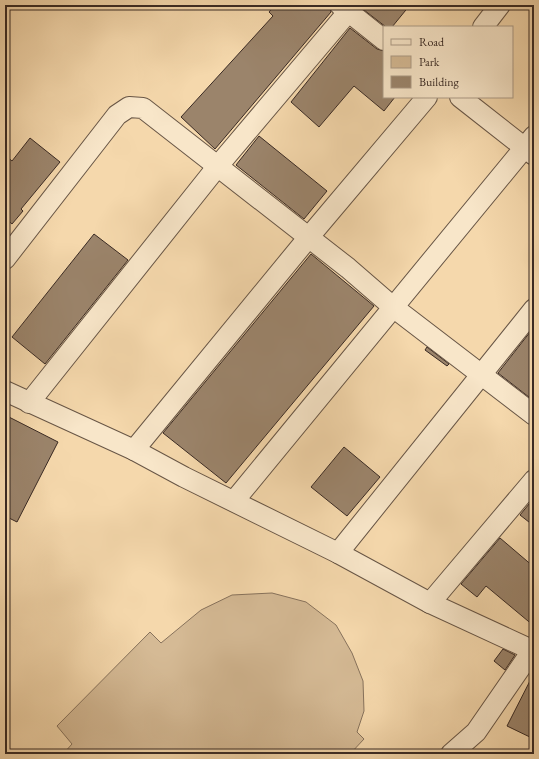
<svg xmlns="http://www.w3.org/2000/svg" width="539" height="759" font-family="'EB Garamond',serif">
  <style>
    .green { fill: #d5ba95; stroke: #87725c }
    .building { fill: #9b846b; stroke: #392a24 }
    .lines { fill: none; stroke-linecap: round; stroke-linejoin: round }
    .minor-casing { stroke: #685646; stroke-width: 22 }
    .minor { stroke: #f8e6c9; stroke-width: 20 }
  </style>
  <rect width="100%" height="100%" fill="#f5d8ac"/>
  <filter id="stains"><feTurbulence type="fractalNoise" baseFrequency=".005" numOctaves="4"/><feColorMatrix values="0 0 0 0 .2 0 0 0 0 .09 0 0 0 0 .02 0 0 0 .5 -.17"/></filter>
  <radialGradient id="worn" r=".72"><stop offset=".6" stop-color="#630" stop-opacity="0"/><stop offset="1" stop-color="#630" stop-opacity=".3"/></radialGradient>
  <polygon class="green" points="272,593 306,602 336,625 352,653 363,681 364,711 357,732 364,739 350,754 63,754 72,744 57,726 150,632 161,643 201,610 232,595"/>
  <g class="building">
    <polygon points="275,5 329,5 331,12 215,149 181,117 273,16 269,12"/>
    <polygon points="367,5 410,5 392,27 386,27 364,10"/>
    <polygon points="350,28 377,49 384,51 384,97 395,97 384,111 354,86 319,127 291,102"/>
    <polygon points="259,136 327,191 304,219 236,165"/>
    <polygon points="30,138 60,162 21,209 23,211 12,224 5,218 5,155 12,161"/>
    <polygon points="94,234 128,260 45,364 12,337"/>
    <polygon points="311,254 374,306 226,483 163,433"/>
    <polygon points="534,327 534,401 498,373"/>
    <polygon points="427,347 449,364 447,366 425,350"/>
    <polygon points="5,415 58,442 17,522 5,516"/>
    <polygon points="344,447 380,477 347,516 311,487"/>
    <polygon points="534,498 534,526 520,515"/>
    <polygon points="500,538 534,567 534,626 486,586 477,597 461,584"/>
    <polygon points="503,649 515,655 505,670 494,661"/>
    <polygon points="534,673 534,739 507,726"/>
  </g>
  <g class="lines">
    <g class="minor-casing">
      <g id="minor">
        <polyline points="340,5 384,40"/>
        <polyline points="483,27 500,5"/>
        <polyline points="460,97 534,155"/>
        <polyline points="5,259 117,115 129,107 143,108 348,268 393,307 534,415"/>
        <polyline points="5,391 134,450 184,477 338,553 430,603 534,651"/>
        <polyline points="29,403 217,167 354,5"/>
        <polyline points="134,450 308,238 427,97"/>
        <polyline points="234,501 534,136"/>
        <polyline points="338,553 534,309"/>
        <polyline points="430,603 534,480"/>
        <polyline points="451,754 476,732 534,648"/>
      </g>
    </g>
    <use href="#minor" class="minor"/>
  </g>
  <rect width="539" height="759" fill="none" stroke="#f5d8ac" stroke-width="20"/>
  <rect x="6" y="6" width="527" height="747" fill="none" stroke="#392a24" stroke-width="2"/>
  <rect x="10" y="10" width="519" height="739" fill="none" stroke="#392a24"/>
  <rect x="383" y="26" width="130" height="72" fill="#f8e6c9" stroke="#ac9b87"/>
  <rect x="391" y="39" width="20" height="6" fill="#f8e6c9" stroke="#ac9b87"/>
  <text x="419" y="46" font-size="12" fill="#392a24">Road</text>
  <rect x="391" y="56" width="20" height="12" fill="#d5ba95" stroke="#ac9b87"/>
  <text x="419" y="66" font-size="12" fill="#392a24">Park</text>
  <rect x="391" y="76" width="20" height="12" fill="#9b846b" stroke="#ac9b87"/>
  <text x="419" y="86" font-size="12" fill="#392a24">Building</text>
  <rect width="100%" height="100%" filter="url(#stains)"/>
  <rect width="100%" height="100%" fill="url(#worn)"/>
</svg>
